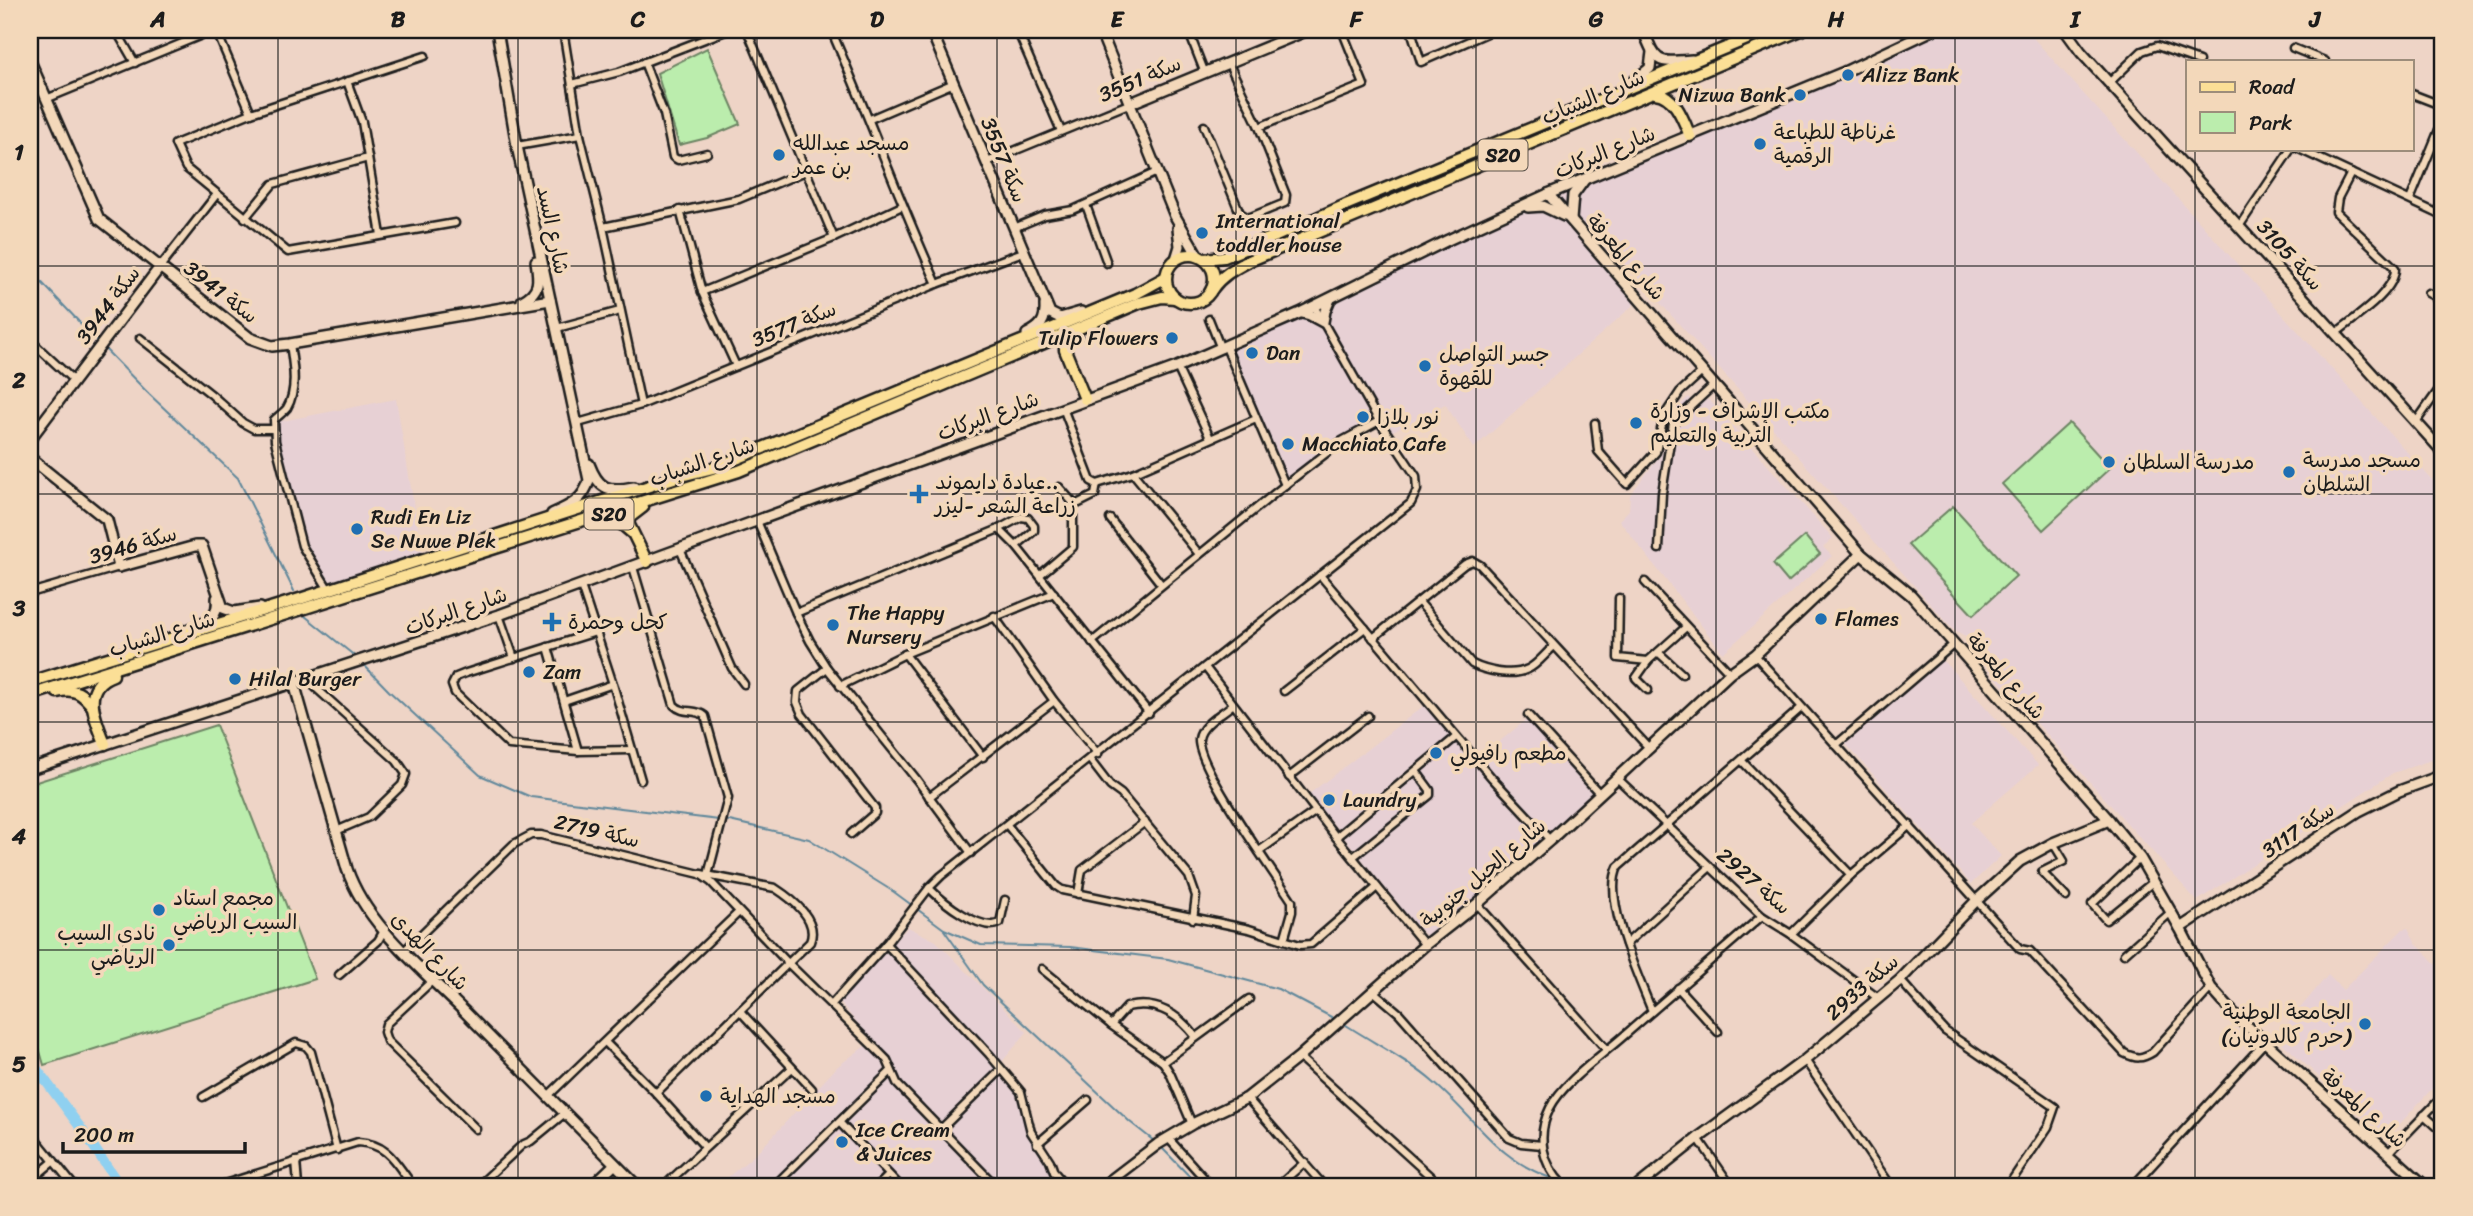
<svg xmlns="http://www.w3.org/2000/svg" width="2473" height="1216" font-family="Sriracha,'Playpen Sans Arabic',sans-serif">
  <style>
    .built { fill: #e7d0d4 }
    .green { fill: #bbedad; stroke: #6c8464; stroke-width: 2 }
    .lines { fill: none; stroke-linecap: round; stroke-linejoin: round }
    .stream { stroke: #61889b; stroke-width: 2 }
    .river { stroke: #8fd0f0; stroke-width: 10 }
    .street-casing { stroke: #1c1c1c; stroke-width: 11 }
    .secondary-casing { stroke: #1c1c1c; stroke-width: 14 }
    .primary-casing { stroke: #1c1c1c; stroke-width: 15 }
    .street { stroke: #f3d8ba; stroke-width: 6 }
    .secondary { stroke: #f3d8ba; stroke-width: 9 }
    .primary { stroke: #fbdf96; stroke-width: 10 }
    .grid { fill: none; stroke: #1c1c1c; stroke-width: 2; stroke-opacity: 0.55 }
    .poi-dot { fill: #1f6fb2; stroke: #f3d8ba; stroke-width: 2.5 }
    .labels { text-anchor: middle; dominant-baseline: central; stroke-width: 7; stroke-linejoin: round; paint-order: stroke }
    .shield { fill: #f3d8ba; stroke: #5c544b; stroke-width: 2 }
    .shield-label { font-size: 19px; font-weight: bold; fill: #1c1c1c }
    .poi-label { font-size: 21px; fill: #1c1c1c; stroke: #f3d8ba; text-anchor: start }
    .street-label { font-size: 21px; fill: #1c1c1c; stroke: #f3d8ba }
    .neatline { fill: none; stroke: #1c1c1c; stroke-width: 2.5 }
    .grid-label { font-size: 23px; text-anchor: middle; font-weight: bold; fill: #1c1c1c }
  </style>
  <rect width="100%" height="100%" fill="#eed4c6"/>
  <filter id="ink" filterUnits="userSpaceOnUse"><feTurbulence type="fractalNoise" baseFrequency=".0143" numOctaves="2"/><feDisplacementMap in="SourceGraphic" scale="14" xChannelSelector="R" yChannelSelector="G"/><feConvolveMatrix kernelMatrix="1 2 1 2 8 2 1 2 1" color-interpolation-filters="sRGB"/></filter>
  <g filter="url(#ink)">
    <g class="built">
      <polygon points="1929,30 2026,30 2443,492 2443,756 2393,773 2197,901 1972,651 1965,636 1953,629 1591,226 1580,229 1640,299 1474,448 1445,404 1387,434 1378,421 1284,486 1226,347 1585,179"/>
      <polygon points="1699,393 1703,399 1710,401 1833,538 1823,547 1832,556 1723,653 1619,520 1629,510 1630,495 1662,453 1666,421 1688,397 1691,400"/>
      <polygon points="396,399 423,559 322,592 283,471 274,420 282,421"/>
      <polygon points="1942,659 2038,765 1971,823 2001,856 1971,884 1846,744"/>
      <polygon points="1430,701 1480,758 1528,718 1595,792 1472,902 1428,937 1416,926 1309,794"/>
      <polygon points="908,927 936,941 1027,1032 1001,1063 1024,1093 1034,1135 1069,1186 717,1186 757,1153 838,1066 872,1041 839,1001"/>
      <polygon points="2408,928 2416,943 2443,972 2443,1086 2438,1082 2388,1137 2385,1138 2276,1037 2328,975 2343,990 2403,929"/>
    </g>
    <g class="green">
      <polygon points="707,48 740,124 707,138 679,145 657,73"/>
      <polygon points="2069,423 2110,468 2043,530 2002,484"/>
      <polygon points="1953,506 2016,576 1973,615 1908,545"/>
      <polygon points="1805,536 1820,554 1788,582 1773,564"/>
      <polygon points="216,725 315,979 44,1065 30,1017 30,784"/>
    </g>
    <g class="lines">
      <g class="stream">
        <polyline points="30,270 99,343"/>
        <polyline points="103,347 149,394 238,478 294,591"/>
        <polyline points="305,616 356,657"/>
        <polyline points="362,663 389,691 480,775 531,797 719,820"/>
        <polyline points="725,820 809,839 894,892 944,929 981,945 1070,947 1168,959 1278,989 1335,1019"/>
        <polyline points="944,930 983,985 1130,1122 1154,1141"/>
        <path d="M1343 1023C1370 1041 1410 1061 1433 1082 1478 1120 1494 1158 1553 1179"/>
        <polyline points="1161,1147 1199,1186"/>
        <polyline points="1565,1182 1587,1186"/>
      </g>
      <polyline class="river" points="30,1060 83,1131 120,1186"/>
      <g class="street-casing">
        <g id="street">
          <polyline points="116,30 135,63"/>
          <polyline points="216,30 251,113"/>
          <polyline points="563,30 580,135 603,227 641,405"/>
          <polyline points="747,30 834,238"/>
          <path d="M831 30C868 114 899 200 937 284"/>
          <polyline points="1017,30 1061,131"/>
          <polyline points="1188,30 1204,71"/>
          <polyline points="1411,30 1421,62 1494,30"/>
          <polyline points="2293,48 2325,61"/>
          <polyline points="425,56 251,113 175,144 186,168 288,252 455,223"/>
          <polyline points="644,62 664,114 673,157 678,160 707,153"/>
          <polyline points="347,81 362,122 381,235"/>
          <polyline points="2109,83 2142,51 2157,46 2199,61"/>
          <polyline points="572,84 619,72 728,30"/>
          <polyline points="2412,94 2443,106"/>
          <polyline points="46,99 214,30"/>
          <polyline points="870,119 954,83"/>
          <polyline points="1204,126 1240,213 1248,218 1285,203 1286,195 1259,127 1228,62"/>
          <polyline points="1259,127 1364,85 1342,30"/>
          <polyline points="517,146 580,135"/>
          <polyline points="2299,149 2443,216"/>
          <polyline points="987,162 1131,103"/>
          <polyline points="2410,200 2443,120"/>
          <polyline points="1086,205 1107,263"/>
          <polyline points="680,210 702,292 736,366"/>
          <polyline points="245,218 273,184 368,158"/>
          <polyline points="2240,225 2291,149"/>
          <polyline points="603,227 739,199 806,171"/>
          <polyline points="1014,228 1045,215 1073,210 1157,172"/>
          <polyline points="160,267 217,194"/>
          <polyline points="702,292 834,238 902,206"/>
          <polyline points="2428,293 2443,301"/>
          <polyline points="1209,319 1221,349"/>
          <polyline points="557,328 620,311"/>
          <path d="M2336 333C2354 318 2396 292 2395 268L2336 212 2338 198 2351 173"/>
          <polyline points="140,338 212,395 243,423 254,429 274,429"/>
          <polyline points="30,340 73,380"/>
          <path d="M290 344C293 364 298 389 287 408 284 412 278 416 274 420L275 441 302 546 329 590"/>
          <polyline points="1226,347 1285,485"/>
          <polyline points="1177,367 1210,438"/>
          <polyline points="1063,408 1091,481 1097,484"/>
          <polyline points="2416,422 2443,384"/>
          <polyline points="578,423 641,405 937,284 1023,252"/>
          <polyline points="1595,423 1598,451 1627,484 1656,452 1664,416 1680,392 1703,371"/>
          <polyline points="1133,473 1199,554"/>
          <polyline points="1097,484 1133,473 1256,419"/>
          <polyline points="1059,487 1075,505 1095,495 1097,484"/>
          <polyline points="1110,519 1161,584"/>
          <polyline points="757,521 796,613 810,641 827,668 917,780 971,853"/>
          <polyline points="999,529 1021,517 1028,518 1034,526 1034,531 1016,546"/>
          <polyline points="680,549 732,668 744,684"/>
          <polyline points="1659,549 1662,493 1673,423 1715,384"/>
          <path d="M633 567 674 705C684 715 695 708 705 716L728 798 708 875"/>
          <polyline points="1040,575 1073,547 1073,505"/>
          <polyline points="1320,575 1492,778 1550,840"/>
          <polyline points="1645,582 1730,673"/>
          <polyline points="581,586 613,684 641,780"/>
          <polyline points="30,593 119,567"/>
          <polyline points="1619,598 1618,658 1648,661"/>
          <path d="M1419 602 1472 664C1486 671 1512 677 1528 669 1537 665 1546 653 1553 647"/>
          <polyline points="796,613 999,529 1016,546 1149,713"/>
          <polyline points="499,615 514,658"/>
          <polyline points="994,616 1054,701 1098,754"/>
          <polyline points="596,632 466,673 456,677 452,685 455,693 509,745 578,751 631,750"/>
          <polyline points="1373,638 1465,564 1473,561 1480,565 1650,749"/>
          <polyline points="1092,642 1285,485 1342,441 1379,421"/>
          <polyline points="548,647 578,751"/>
          <polyline points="1659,653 1682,674"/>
          <polyline points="905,654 983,757"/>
          <path d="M1755 655 2020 949 2030 951 2124 1053C2136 1059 2142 1059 2153 1052L2211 988"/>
          <polyline points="1205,667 1336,837 1425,945"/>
          <polyline points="827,668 798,691 797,702 802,714 875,808 875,813 851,834"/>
          <polyline points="306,679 397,761 406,774 402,785 369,817 336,831"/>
          <polyline points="840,686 905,654 1054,593"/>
          <polyline points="1648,690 1636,678 1648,661 1686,627"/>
          <polyline points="1284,691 1365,628"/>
          <polyline points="564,701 613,684"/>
          <path d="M1232 705C1222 714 1201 724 1199 739 1196 765 1274 873 1292 901V912L1284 940"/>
          <polyline points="1528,715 1600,794"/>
          <polyline points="1836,745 1954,644"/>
          <polyline points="1090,760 1110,786 1121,794 1189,876 1196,896 1193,919"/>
          <polyline points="1742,761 1851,875"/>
          <polyline points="1289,777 1368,716"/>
          <polyline points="1617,778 1762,916 1791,934 1878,998"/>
          <polyline points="929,797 1054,701"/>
          <polyline points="1008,826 1056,886 1062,890 1249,929 1300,945 1311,944 1377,887"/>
          <polyline points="1336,837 1456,737"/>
          <polyline points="2053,843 2064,861 2042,872 2066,897"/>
          <polyline points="1259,851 1316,811"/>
          <polyline points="1353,857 1430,795 1430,790 1416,771"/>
          <polyline points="2140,858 2092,904 2106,920 2153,882"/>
          <path d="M929 888C942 901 981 933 1000 923L1005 900"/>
          <polyline points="1078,894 1082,870 1145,822"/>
          <polyline points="1477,904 1607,1050"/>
          <polyline points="1791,934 1851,875 1910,825"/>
          <polyline points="886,944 989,1054 1021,1092 1031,1132 1050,1161 1054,1172 1066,1186"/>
          <polyline points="1626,944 1710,867"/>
          <polyline points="404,951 514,844 531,835 541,835 700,874 711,882 788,963 877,1050 887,1060 898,1085 996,1186"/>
          <polyline points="2124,954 2170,913"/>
          <polyline points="1042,969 1111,1025 1163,1062 1170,1073 1192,1124"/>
          <polyline points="339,975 378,941 385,929"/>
          <polyline points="433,980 386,1024 384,1032 387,1041 476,1129"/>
          <polyline points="1900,980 1945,1031 2055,1107 2048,1127 2008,1186"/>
          <polyline points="1678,988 1718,1032"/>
          <polyline points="1373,991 1399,1013 1509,1138 1521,1143 1542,1145"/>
          <polyline points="832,1004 886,944 929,888 941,876 1411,503 1417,490 1416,476 1379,421 1314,306"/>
          <polyline points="740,1011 812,1089"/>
          <path d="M1652 1011C1639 978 1602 900 1618 867L1801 708"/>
          <path d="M1111 1025 1127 1007C1156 1000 1178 1014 1195 1036"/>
          <polyline points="605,1042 656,1093 705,1147"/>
          <polyline points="1299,1057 1441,1186"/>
          <polyline points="1805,1060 1891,1186"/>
          <polyline points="1163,1062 1249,999"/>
          <path d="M656 1093 810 942C819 920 792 899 775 888L701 874"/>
          <polyline points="548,1096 739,912"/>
          <polyline points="203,1097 296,1043 306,1046 311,1052 337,1150"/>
          <polyline points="1247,1098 1324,1186"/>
          <polyline points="2424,1115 2443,1132"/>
          <polyline points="840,1123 900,1186"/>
          <polyline points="941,1129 1001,1070"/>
          <polyline points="30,1132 74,1186"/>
          <polyline points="1168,1138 1211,1186"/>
          <polyline points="1698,1138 1731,1186"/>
          <polyline points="1037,1144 1088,1100"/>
          <polyline points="2388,1153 2443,1096"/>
          <polyline points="296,1161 298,1186"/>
          <polyline points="30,1181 54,1161"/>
          <path d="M218 1186 358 1142C389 1144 396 1164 413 1186"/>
          <polyline points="478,1186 522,1145 531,1141 565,1113"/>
          <polyline points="664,1186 792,1068"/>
          <polyline points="774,1186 891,1071"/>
          <polyline points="878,1186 889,1175"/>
          <polyline points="1278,1186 1305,1162"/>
          <path d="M1564 1186C1542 1165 1536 1136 1550 1108 1562 1084 1598 1058 1619 1040 1666 999 1714 958 1762 916"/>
          <polyline points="2133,1186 2265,1042"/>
        </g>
      </g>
      <g class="secondary-casing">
        <g id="secondary">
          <path d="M497 30 517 146 589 480C584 500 570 506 552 514"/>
          <polyline points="931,30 1050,313 1060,318 1081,312"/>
          <polyline points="1100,30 1175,216 1198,256"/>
          <path d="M1643 30C1657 64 1656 63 1692 60"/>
          <polyline points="2065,30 2081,52 2443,452"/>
          <polyline points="30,61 99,219 250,338 272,346 290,344 550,300"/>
          <polyline points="1627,87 1650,68 1652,52"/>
          <polyline points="1131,103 1308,30"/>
          <polyline points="1548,194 1861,554 1911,595 2109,820 2140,858 2180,928 2211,988 2235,1015 2425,1186"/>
          <polyline points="1528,207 1543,206 1564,216"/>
          <polyline points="1571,220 1573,195 1584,180"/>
          <polyline points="1176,259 1180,246 1178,228"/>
          <path d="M522 301C541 291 539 280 536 261"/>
          <polyline points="1302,313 1310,315 1323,322 1325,311 1330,299"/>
          <path d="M1027 334C1041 327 1046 321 1045 305"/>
          <polyline points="30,439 160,267"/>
          <polyline points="30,458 107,520 119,567 195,546 202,546 223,608 234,612 260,608"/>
          <path d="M589 464C599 490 608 492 634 487"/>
          <path d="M181 632C200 624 220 623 217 598"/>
          <path d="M294 683 347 869C366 925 423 970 465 1012 522 1070 580 1128 637 1186"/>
          <polyline points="30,769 499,615 1177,367 1300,313 1448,240 1548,194 1842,73 1933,30"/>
          <polyline points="2180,928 2359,811 2399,791 2443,775"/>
          <polyline points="592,1186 615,1164"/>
          <polyline points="1103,1186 1158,1144 1192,1124 1247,1098 1299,1057 1425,945 1477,904 1550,840 1730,673 1755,655 1861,554"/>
          <polyline points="1638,1186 1698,1138 1805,1060 1900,980 1977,900 2020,861 2053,843 2109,820"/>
        </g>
      </g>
      <g class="primary-casing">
        <g id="primary">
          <path d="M1655 93C1675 95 1683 119 1690 136"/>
          <circle cx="1190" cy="279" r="24"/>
          <polyline points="1204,259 1224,257 1276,236 1348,204 1769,30"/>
          <path d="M1212 289C1222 275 1234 269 1249 261L1801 30"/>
          <polyline points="1076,335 1065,344 1065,350 1085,399"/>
          <polyline points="643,507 630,517 628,523 647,562"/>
          <polyline points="602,520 617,520 631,532"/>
          <polyline points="30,682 303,598 677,477 717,467 1135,294 1166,277"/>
          <path d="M57 692C75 687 83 694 93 707"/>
          <polyline points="30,695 739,471 1139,303 1162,297 1175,298"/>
          <path d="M105 744C96 720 79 687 113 675"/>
        </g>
      </g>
      <use href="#street" class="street"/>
      <use href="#secondary" class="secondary"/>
      <use href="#primary" class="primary"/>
    </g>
  </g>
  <path class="grid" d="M278 30V1186M518 30V1186M757 30V1186M997 30V1186M1236 30V1186M1476 30V1186M1716 30V1186M1955 30V1186M2195 30V61M2195 149V1186M30 266H2443M30 494H2443M30 722H2443M30 950H2443"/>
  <g class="poi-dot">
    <circle cx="1848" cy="75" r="7"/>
    <circle cx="1800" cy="95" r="7"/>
    <circle cx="1760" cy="144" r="7"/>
    <circle cx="779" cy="155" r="7"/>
    <circle cx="1202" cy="233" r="7"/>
    <circle cx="1172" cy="338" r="7"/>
    <circle cx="1252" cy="353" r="7"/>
    <circle cx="1425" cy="366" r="7"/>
    <circle cx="1363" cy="417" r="7"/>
    <circle cx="1636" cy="423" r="7"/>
    <circle cx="1288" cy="444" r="7"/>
    <circle cx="2109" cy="462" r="7"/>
    <circle cx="2289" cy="472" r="7"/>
    <path d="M915.5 483.5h7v7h7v7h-7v7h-7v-7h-7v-7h7z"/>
    <circle cx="357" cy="529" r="7"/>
    <circle cx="1821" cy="619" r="7"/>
    <path d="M548.5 611.5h7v7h7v7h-7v7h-7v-7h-7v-7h7z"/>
    <circle cx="833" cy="625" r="7"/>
    <circle cx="529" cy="672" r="7"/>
    <circle cx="235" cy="679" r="7"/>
    <circle cx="1436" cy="753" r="7"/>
    <circle cx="1329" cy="800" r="7"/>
    <circle cx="159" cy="910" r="7"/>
    <circle cx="169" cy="945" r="7"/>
    <circle cx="2365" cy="1024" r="7"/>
    <circle cx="706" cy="1096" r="7"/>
    <circle cx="842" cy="1142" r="7"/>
  </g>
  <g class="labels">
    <g class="shield">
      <rect x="1478.5" y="139.5" width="49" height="31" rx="5"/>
      <rect x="584.5" y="498.5" width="49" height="31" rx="5"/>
    </g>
    <g class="shield-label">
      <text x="1503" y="155">S20</text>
      <text x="609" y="514">S20</text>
    </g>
    <g class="poi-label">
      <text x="1862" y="75">Alizz Bank</text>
      <text x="1786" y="95" text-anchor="end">Nizwa Bank</text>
      <text x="1774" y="132">غرناطة للطباعة<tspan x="1774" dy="24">الرقمية</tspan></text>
      <text x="793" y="143">مسجد عبدالله<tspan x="793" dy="24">بن عمر</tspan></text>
      <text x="1216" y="221">International<tspan x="1216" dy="24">toddler house</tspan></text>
      <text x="1158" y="338" text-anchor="end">Tulip Flowers</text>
      <text x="1266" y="353">Dan</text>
      <text x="1439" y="354">جسر التواصل<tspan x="1439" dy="24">للقهوة</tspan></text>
      <text x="1650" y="411">مكتب الإشراف - وزارة<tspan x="1650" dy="24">التربية والتعليم</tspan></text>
      <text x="1377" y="417">نور بلازا</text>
      <text x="1302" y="444">Macchiato Cafe</text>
      <text x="2303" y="460">مسجد مدرسة<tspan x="2303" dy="24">السّلطان</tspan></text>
      <text x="2123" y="462">مدرسة السلطان</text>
      <text x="935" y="482">عيادة دايموند..<tspan x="935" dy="24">زراعة الشعر -ليزر</tspan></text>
      <text x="371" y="517">Rudi En Liz<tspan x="371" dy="24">Se Nuwe Plek</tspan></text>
      <text x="847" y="613">The Happy<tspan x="847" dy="24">Nursery</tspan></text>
      <text x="1835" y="619">Flames</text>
      <text x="568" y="622">كحل وحمرة</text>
      <text x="543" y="672">Zam</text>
      <text x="249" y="679">Hilal Burger</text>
      <text x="1450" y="753">مطعم رافيولي</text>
      <text x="1343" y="800">Laundry</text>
      <text x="173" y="898">مجمع استاد<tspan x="173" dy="24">السيب الرياضي</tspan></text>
      <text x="155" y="933" text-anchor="end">نادي السيب<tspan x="155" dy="24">الرياضي</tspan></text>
      <text x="2351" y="1012" text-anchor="end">الجامعة الوطنية<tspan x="2351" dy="24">(حرم كالدونيان)</tspan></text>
      <text x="720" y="1096">مسجد الهداية</text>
      <text x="856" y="1130">Ice Cream<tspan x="856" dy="24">&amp; Juices</tspan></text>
    </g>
    <g class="street-label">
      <text transform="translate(1140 79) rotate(-23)">سكة 3551</text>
      <text transform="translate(1593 97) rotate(-23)">شارع الشباب</text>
      <text transform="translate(1605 152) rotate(-22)">شارع البركات</text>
      <text transform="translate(1004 160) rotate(68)">سكة 3557</text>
      <text transform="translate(553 230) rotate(78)">شارع السد</text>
      <text transform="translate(2290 255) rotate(48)">سكة 3105</text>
      <text transform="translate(1626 257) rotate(49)">شارع المعرفة</text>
      <text transform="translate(221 292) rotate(38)">سكة 3941</text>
      <text transform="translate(108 305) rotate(-53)">سكة 3944</text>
      <text transform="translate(794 324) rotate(-22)">سكة 3577</text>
      <text transform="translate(988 416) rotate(-20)">شارع البركات</text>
      <text transform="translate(702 462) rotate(-19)">شارع الشباب</text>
      <text transform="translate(133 545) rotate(-16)">سكة 3946</text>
      <text transform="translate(456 611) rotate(-19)">شارع البركات</text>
      <text transform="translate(162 634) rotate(-17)">شارع الشباب</text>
      <text transform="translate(2006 676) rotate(49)">شارع المعرفة</text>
      <text transform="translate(2298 830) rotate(-34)">سكة 3117</text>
      <text transform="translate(597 831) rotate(13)">سكة 2719</text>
      <text transform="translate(1483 873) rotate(-40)">شارع الحيل جنوبية</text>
      <text transform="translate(1754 881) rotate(41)">سكة 2927</text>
      <text transform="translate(430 951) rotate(46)">شارع الهدى</text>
      <text transform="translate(1862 987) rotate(-41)">سكة 2933</text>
      <text transform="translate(2364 1108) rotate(42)">شارع المعرفة</text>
    </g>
  </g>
  <rect width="2473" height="1216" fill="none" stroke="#f3d8ba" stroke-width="77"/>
  <rect x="2186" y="60" width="228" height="91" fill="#f3d8ba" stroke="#9d8d7b" stroke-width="2"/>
  <rect x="2200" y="82" width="35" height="10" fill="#fbdf96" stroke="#9d8d7b" stroke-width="2"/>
  <text x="2249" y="94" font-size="21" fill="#1c1c1c">Road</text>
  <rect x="2200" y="112" width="35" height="21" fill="#bbedad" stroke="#9d8d7b" stroke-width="2"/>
  <text x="2249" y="130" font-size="21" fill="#1c1c1c">Park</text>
  <path d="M63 1142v10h182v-10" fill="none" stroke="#1c1c1c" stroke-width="3.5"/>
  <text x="74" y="1142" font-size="21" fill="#1c1c1c" stroke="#f3d8ba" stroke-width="5" paint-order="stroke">200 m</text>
  <rect x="38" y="38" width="2396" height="1140" class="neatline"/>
  <g class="grid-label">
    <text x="158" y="27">A</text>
    <text x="398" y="27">B</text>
    <text x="638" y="27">C</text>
    <text x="877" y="27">D</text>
    <text x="1117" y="27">E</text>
    <text x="1356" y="27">F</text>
    <text x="1596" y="27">G</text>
    <text x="1836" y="27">H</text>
    <text x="2075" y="27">I</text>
    <text x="2315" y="27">J</text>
    <text x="19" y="160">1</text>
    <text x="19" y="388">2</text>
    <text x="19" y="616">3</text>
    <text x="19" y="844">4</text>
    <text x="19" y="1072">5</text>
  </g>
</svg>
